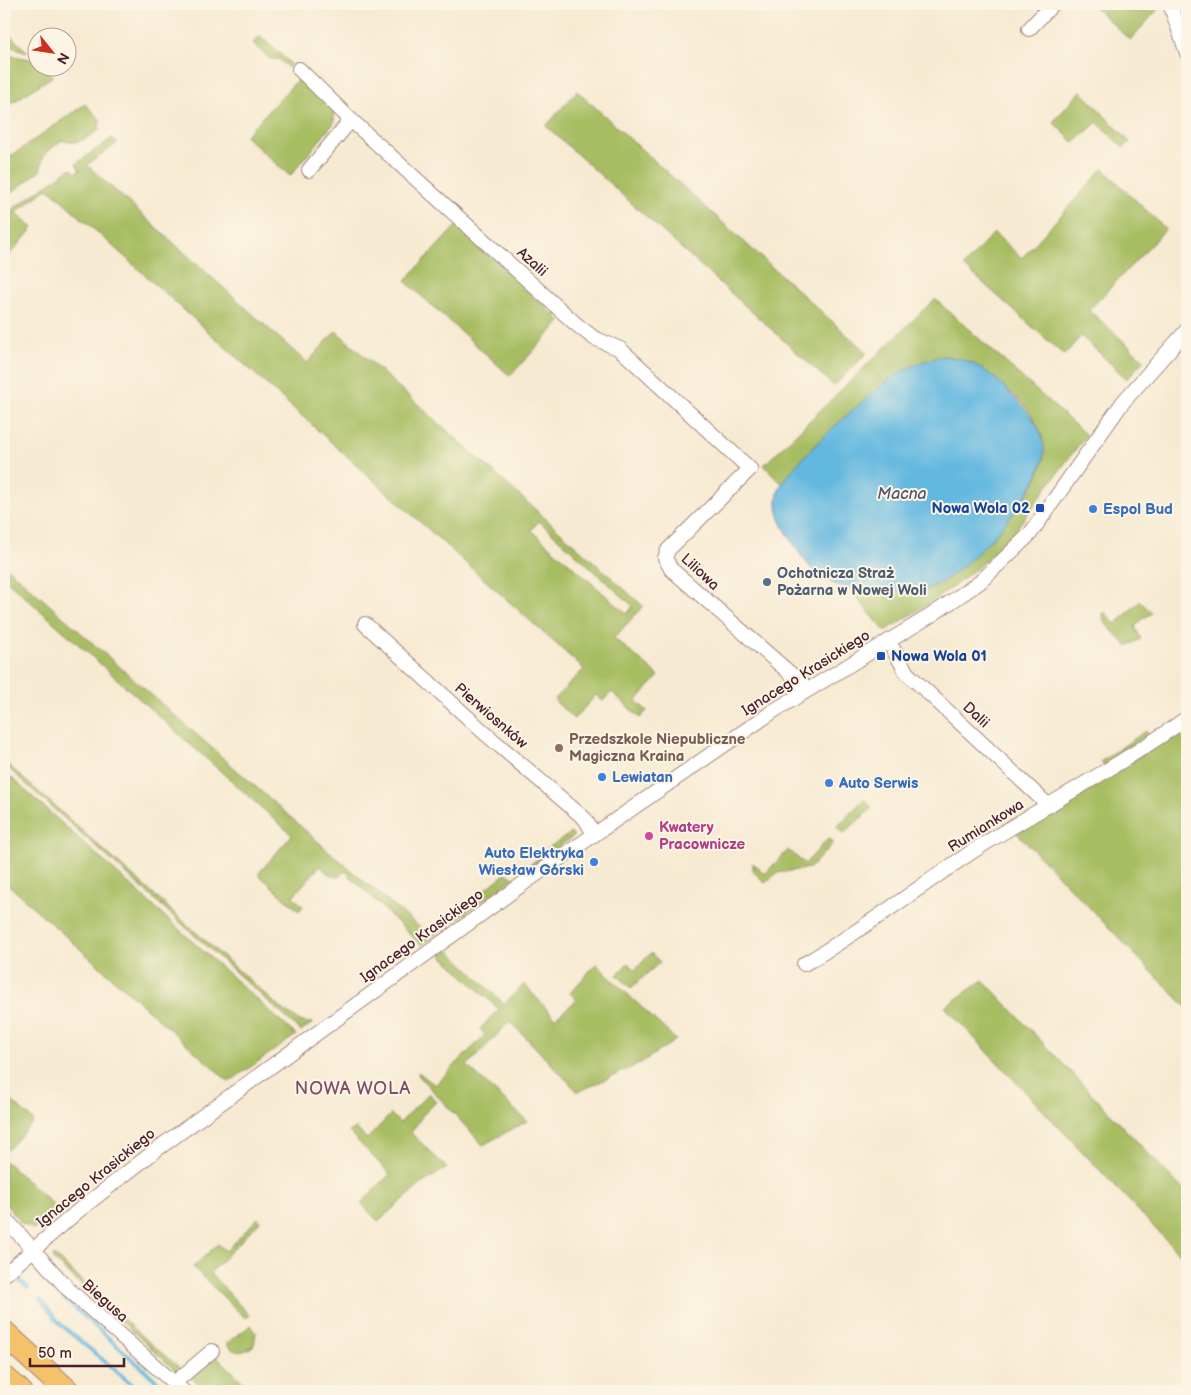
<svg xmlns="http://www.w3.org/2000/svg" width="1191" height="1395" font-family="'Balsamiq Sans',sans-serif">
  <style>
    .green { fill: #a7bd62; stroke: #786e46; fill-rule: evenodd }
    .water { fill: #64b8e0; stroke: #576c86 }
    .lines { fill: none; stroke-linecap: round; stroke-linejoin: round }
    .stream { stroke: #64b8e0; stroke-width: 4 }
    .minor-casing { stroke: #a0847e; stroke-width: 16 }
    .motorway-casing { stroke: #a0847e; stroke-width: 26 }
    .minor { stroke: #fff; stroke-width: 14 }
    .motorway { stroke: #f4c26a; stroke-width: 24 }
    .transit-dot { fill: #1a4fb4; stroke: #fcf5e5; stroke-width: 2 }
    .shop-dot { fill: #3f7fe0; stroke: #fcf5e5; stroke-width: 2 }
    .service-dot { fill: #5c6f8a; stroke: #fcf5e5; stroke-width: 2 }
    .education-dot { fill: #8d6e63; stroke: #fcf5e5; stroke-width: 2 }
    .hotel-dot { fill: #d1479c; stroke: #fcf5e5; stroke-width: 2 }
    .labels { text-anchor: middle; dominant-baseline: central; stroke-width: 4; stroke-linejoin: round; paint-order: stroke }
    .street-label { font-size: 15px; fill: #4a1f2b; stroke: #fcf5e5 }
    .transit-label { font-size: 15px; font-weight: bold; fill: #164399; stroke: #fcf5e5; text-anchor: end }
    .shop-label { font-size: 15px; font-weight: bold; fill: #366cbe; stroke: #fcf5e5; text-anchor: start }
    .service-label { font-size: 15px; font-weight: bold; fill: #4e5e75; stroke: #fcf5e5; text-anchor: start }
    .education-label { font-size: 15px; font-weight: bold; fill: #785e54; stroke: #fcf5e5; text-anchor: start }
    .hotel-label { font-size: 15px; font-weight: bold; fill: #b23c85; stroke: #fcf5e5; text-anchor: start }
    .water-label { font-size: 16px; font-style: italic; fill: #53556a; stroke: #fcf5e5 }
    .quarter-label { font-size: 18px; letter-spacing: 1px; fill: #7d4e6b; stroke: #fcf5e5 }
  </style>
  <rect width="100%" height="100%" fill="#fcf5e5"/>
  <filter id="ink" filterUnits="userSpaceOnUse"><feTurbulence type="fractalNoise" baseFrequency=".02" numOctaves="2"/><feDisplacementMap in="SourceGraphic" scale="10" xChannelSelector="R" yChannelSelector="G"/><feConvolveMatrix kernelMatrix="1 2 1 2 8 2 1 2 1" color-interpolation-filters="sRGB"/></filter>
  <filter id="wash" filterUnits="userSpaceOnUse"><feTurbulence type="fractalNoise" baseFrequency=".0096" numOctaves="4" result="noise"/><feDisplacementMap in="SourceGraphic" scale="20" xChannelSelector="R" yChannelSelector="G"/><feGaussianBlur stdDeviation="1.12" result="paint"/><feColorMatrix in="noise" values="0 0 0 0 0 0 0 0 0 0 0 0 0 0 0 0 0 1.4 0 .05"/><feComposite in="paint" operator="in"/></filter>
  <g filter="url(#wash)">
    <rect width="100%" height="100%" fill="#f7ead2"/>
    <g class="green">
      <polygon points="1091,4 1157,4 1159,8 1130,40"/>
      <polygon points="4,30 28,52 4,45"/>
      <polygon points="260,36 290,63 289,68 279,59 270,59 253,43"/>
      <polygon points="4,54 35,60 38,68 44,68 53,76 4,108"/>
      <polygon points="300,77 334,109 334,123 290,176 245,136"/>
      <polygon points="577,91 867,353 834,386 546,126"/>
      <polygon points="1081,91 1130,142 1123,148 1097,122 1074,143 1053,122"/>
      <path d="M85 104 100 119 99 130C87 138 77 146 62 140L44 155 40 171 4 198V161Z"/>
      <path d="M112 138 117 143 87 165 307 363 336 331 643 606 614 638 659 676 636 701 647 711 640 718 612 692 603 701 596 695 574 719 554 700 584 669 48 188 16 212 33 228 4 261V215L10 220 14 216 10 211 71 168 75 173 80 170 76 164ZM539 521 633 606 627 614 531 530Z"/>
      <polygon points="1103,169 1166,229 1089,310 1144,360 1127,379 1081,336 1064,355 964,266 994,233 1022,258"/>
      <polygon points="456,226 561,321 510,376 405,281"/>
      <path d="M935 299 1086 435 1011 536C974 575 931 603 885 631L856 597 854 588C872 589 914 593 930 588 963 576 1040 494 1043 459 1044 450 1040 434 1037 425 1029 403 991 376 972 362L881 387 808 452 782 484 764 465Z"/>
      <polygon points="4,565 348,868 429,935 506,873 514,878 421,945 345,871 338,877 331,876 320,866 293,896 303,906 299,911 258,874 292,835 4,578"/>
      <polygon points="1140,601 1152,613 1141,620 1135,627 1141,639 1127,646 1104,622 1103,614 1104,612 1116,624"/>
      <polygon points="1187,726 1187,1008 1015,831 1086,790"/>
      <polygon points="1146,731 1151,736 1105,767 1100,762"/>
      <polygon points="4,761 284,1011 302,1022 313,1023 301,1031 4,764"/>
      <polygon points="4,771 296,1035 229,1082 4,881"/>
      <polygon points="864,799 872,808 843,834 837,827"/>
      <polygon points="571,833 574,836 523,872 519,868 524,869 544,854 542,852"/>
      <polygon points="828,839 834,842 810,868 777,873 765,883 753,871 753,863 765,874 788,850 805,864"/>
      <polygon points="449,950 504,1004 524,984 555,1018 577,1000 570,993 596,964 676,1040 639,1064 578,1092 510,1021 467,1066 527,1121 483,1145 419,1076 418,1072 435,1085 485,1035 480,1029 499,1009 441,955"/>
      <polygon points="651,953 660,962 631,988 617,975 628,963 635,970"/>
      <polygon points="983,980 1187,1194 1187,1262 945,1007"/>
      <polygon points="429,1093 436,1102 422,1116 411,1133 447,1168 423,1183 378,1221 361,1203 390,1174 349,1132 356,1128 367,1139 391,1114 400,1123"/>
      <polygon points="4,1094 34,1121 4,1154"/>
      <polygon points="4,1160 60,1211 40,1227 34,1229 21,1223 4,1202"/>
      <polygon points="258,1218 260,1221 210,1273 249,1315 245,1318 193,1267 218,1244 226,1251"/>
      <polygon points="54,1255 144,1338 181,1369 177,1372 53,1259"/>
      <path d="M251 1325 256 1333 254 1345C243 1354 236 1354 226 1344Z"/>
      <polygon points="214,1353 252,1391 207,1391 187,1374"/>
    </g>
    <path class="water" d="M942 356C967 357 990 371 1007 390 1024 408 1043 424 1044 450 1045 489 965 575 930 588 914 593 864 589 846 587 823 583 809 569 797 549 786 532 773 514 778 493 784 468 870 393 893 377 908 367 925 360 942 356Z"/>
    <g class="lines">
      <g class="stream">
        <polyline points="4,1233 6,1235"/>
        <polyline points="20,1281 28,1288"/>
        <polyline points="48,1284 168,1391"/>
        <polyline points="40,1299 61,1325 140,1391"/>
      </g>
    </g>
  </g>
  <g filter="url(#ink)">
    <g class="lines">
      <g class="minor-casing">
        <g id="minor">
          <polyline points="1170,4 1187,53"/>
          <polyline points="1029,29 1053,4"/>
          <polyline points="299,69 351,120 577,325 594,338 620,349 750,469 668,550 665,558 671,569 808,689"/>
          <polyline points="309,170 351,120"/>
          <polyline points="365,624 487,735 585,819 594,834"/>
          <polyline points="889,642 907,673 1049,806"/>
          <path d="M804 964C867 928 923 883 984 844 1052 802 1122 764 1187 718"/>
          <polyline points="4,1217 68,1289 183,1391"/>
          <polyline points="4,1275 78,1211 160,1147 524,883 775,710 930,616 980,582 1030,534 1123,402 1187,330"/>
          <polyline points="174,1383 212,1351"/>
        </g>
      </g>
      <g class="motorway-casing">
        <g id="motorway">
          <polyline points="4,1333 67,1391"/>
          <polyline points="4,1378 19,1391"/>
        </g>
      </g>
      <use href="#minor" class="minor"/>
      <use href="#motorway" class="motorway"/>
    </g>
  </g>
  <g class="transit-dot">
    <rect x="1035" y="503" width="10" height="10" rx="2.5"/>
    <rect x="876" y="651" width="10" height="10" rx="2.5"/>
  </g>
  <g class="shop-dot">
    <circle cx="1093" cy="509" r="5"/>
    <circle cx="602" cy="777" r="5"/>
    <circle cx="829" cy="783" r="5"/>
    <circle cx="594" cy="862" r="5"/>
  </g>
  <circle class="service-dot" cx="767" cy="582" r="5"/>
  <circle class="education-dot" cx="559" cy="748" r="5"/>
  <circle class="hotel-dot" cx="649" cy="836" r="5"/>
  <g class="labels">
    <g class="street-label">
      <text transform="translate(532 262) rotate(42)">Azalii</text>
      <text transform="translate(700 572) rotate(43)">Liliowa</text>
      <text transform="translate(806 673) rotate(-32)">Ignacego Krasickiego</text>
      <text transform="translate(976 715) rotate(43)">Dalii</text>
      <text transform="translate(491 716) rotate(41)">Pierwiosnków</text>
      <text transform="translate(986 826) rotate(-32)">Rumiankowa</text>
      <text transform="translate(422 936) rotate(-36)">Ignacego Krasickiego</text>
      <text transform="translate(96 1178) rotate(-39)">Ignacego Krasickiego</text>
      <text transform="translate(105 1301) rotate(42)">Biegusa</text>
    </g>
    <g class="transit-label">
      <text x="1030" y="508">Nowa Wola 02</text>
      <text x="891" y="656" text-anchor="start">Nowa Wola 01</text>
    </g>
    <g class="shop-label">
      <text x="1103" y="509">Espol Bud</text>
      <text x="612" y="777">Lewiatan</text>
      <text x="839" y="783">Auto Serwis</text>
      <text x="584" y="853" text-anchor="end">Auto Elektryka<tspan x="584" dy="17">Wiesław Górski</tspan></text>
    </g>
    <g class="service-label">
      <text x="777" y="573">Ochotnicza Straż<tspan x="777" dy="17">Pożarna w Nowej Woli</tspan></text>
    </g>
    <g class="education-label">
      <text x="569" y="739">Przedszkole Niepubliczne<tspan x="569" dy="17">Magiczna Kraina</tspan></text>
    </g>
    <g class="hotel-label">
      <text x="659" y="827">Kwatery<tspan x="659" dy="17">Pracownicze</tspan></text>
    </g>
    <g class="water-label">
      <text x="902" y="494">Macna</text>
    </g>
    <g class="quarter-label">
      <text x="353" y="1088">NOWA WOLA</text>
    </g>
  </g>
  <rect width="1191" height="1395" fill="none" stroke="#fcf5e5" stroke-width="20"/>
  <g transform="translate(52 52) rotate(120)"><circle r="24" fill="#fcf5e5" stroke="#b59f9b"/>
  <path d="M0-4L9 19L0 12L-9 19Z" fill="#c8321e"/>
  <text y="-8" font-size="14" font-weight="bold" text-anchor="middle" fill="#4a1f2b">N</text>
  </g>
  <path d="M30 1358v8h94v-8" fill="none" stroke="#4a1f2b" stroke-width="2.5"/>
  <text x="38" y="1358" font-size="15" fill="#4a1f2b" stroke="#fcf5e5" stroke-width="4" paint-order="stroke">50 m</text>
</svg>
